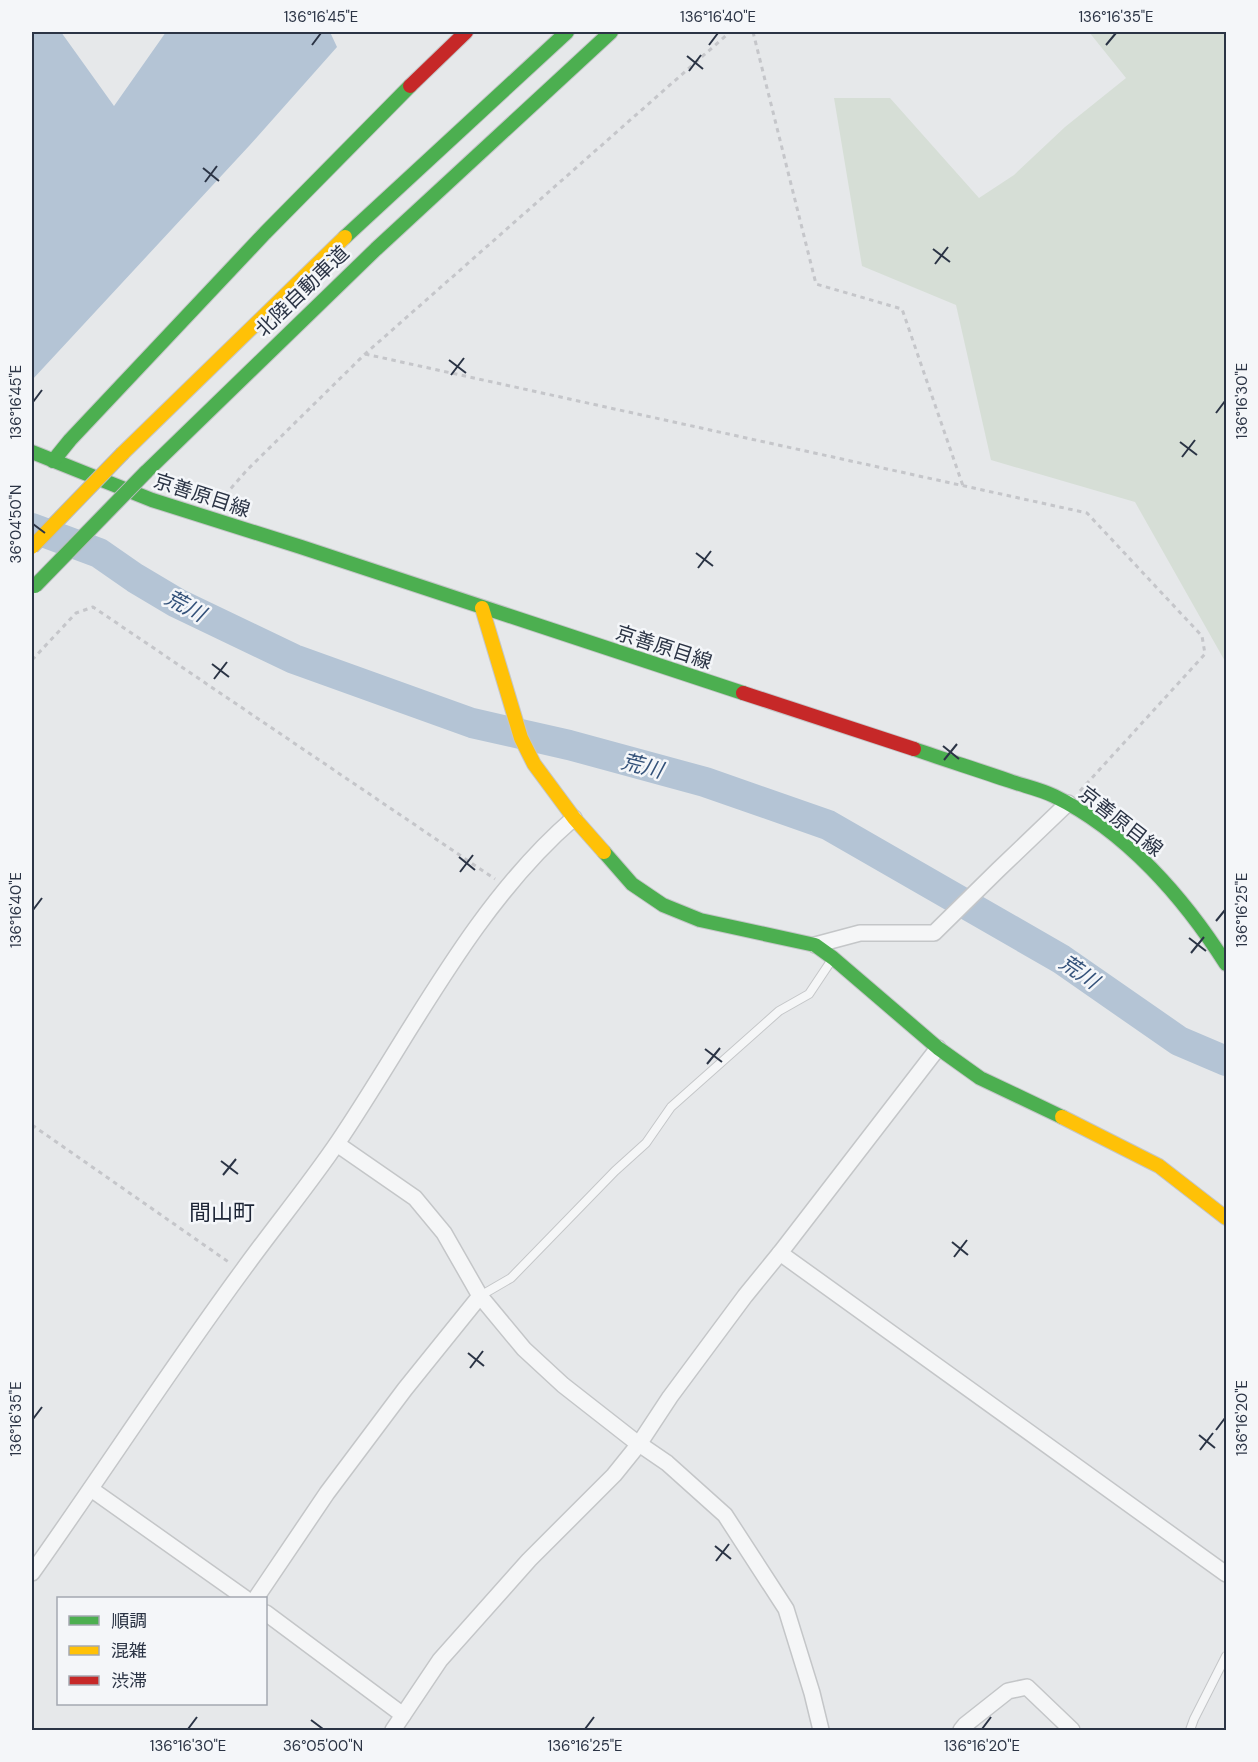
<svg xmlns="http://www.w3.org/2000/svg" width="1258" height="1762" font-family="'DM Sans','Noto Sans JP',sans-serif">
  <style>
    .green { fill: #d6ded6 }
    .water { fill: #b4c4d5 }
    .lines { fill: none; stroke-linecap: round; stroke-linejoin: round }
    .river { stroke: #b4c4d5; stroke-width: 30 }
    .lane-casing { stroke: #c4c6c8; stroke-width: 10 }
    .street-casing { stroke: #c4c6c8; stroke-width: 18 }
    .fast-casing { stroke: #c4c6c8; stroke-width: 16 }
    .slow-casing { stroke: #c4c6c8; stroke-width: 16 }
    .jam-casing { stroke: #c4c6c8; stroke-width: 16 }
    .path { stroke: #c5c6ca; stroke-width: 3; stroke-dasharray: 4.5 4.5; stroke-linecap: butt }
    .lane { stroke: #f5f6f7; stroke-width: 8 }
    .street { stroke: #f5f6f7; stroke-width: 15 }
    .fast { stroke: #4caf50; stroke-width: 14 }
    .slow { stroke: #ffc107; stroke-width: 14 }
    .jam { stroke: #c62828; stroke-width: 14 }
    .fast-bridge-casing { stroke: #b8bbbf; stroke-width: 16; stroke-linecap: butt }
    .slow-bridge-casing { stroke: #b8bbbf; stroke-width: 16; stroke-linecap: butt }
    .fast-bridge { stroke: #4caf50; stroke-width: 14 }
    .slow-bridge { stroke: #ffc107; stroke-width: 14 }
    .ticks { fill: none; stroke: #2b3445; stroke-width: 2 }
    .labels { text-anchor: middle; dominant-baseline: central; stroke-width: 5; stroke-linejoin: round; paint-order: stroke }
    .street-label { font-size: 20px; fill: #2b3445; stroke: #f4f6f9 }
    .water-label { font-size: 21px; font-style: italic; fill: #34527a; stroke: #f4f6f9 }
    .quarter-label { font-size: 22px; fill: #1d2536; stroke: #f4f6f9 }
    .neatline { fill: none; stroke: #2b3445; stroke-width: 2 }
    .ticks-label { font-size: 15px; text-anchor: middle; fill: #2b3445 }
  </style>
  <rect width="100%" height="100%" fill="#e6e8ea"/>
  <polygon class="green" points="1089,32 1226,32 1226,663 1135,502 991,460 956,305 862,266 834,98 890,98 979,198 1014,175 1065,127 1126,78"/>
  <polygon class="water" points="32,32 61,32 114,106 166,32 330,32 337,47 249,146 32,380"/>
  <g class="lines">
    <polyline class="river" points="32,528 99,553 135,578 177,603 294,659 472,723 569,745 705,782 828,825 1061,959 1179,1041 1226,1061"/>
    <g class="lane-casing">
      <g id="lane">
        <polyline points="480,1296 511,1278 615,1171 646,1143 671,1107 779,1011 809,994 833,958"/>
        <polyline points="1190,1730 1194,1719 1226,1656"/>
      </g>
    </g>
    <g class="street-casing">
      <g id="street">
        <polyline points="815,945 860,933 934,933 998,870 1068,803"/>
        <polyline points="337,1144 415,1198 444,1233 480,1296 524,1349 563,1385 632,1439 667,1463 725,1515 786,1609 812,1693 821,1730"/>
        <polyline points="780,1253 1226,1574"/>
        <polyline points="91,1489 245,1598"/>
        <path d="M32 1573C103 1473 170 1369 243 1270 274 1227 308 1186 338 1142 411 1034 474 904 574 818"/>
        <polyline points="256,1598 327,1493 405,1389 480,1296"/>
        <polyline points="266,1613 403,1715"/>
        <polyline points="393,1730 440,1660 529,1560 614,1475 639,1444 670,1397 745,1296 780,1253 938,1048"/>
        <polyline points="961,1730 965,1725 1008,1691 1027,1687 1072,1730"/>
      </g>
    </g>
    <g class="fast-casing">
      <g id="fast">
        <polyline points="345,237 567,32"/>
        <polyline points="32,452 152,500 301,547 743,693"/>
        <polyline points="53,461 70,440 265,233 410,86"/>
        <polyline points="146,472 376,249 611,32"/>
        <path d="M914 749C946 760 978 770 1010 781 1024 786 1040 789 1054 796 1126 831 1184 898 1226 964"/>
        <polyline points="604,852 632,884 663,905 700,920 815,945 833,958 938,1048 980,1078 1062,1117"/>
      </g>
    </g>
    <g class="slow-casing">
      <g id="slow">
        <polyline points="123,453 345,237"/>
        <polyline points="482,608 521,738 534,764 574,818 604,852"/>
        <polyline points="1062,1117 1159,1166 1226,1218"/>
      </g>
    </g>
    <g class="jam-casing">
      <g id="jam">
        <polyline points="410,86 466,32"/>
        <polyline points="743,693 914,749"/>
      </g>
    </g>
    <g class="path">
      <polyline points="753,32 816,284 902,309 963,486"/>
      <polyline points="365,354 1087,513 1202,636 1205,654 1080,791"/>
      <polyline points="219,502 247,470 365,354 730,32"/>
      <polyline points="32,660 76,613 93,607 495,879"/>
      <polyline points="32,1125 230,1263"/>
    </g>
    <use href="#lane" class="lane"/>
    <use href="#street" class="street"/>
    <use href="#fast" class="fast"/>
    <use href="#slow" class="slow"/>
    <use href="#jam" class="jam"/>
    <g class="fast-bridge-casing">
      <polyline id="fast-bridge" points="35,586 146,472"/>
    </g>
    <g class="slow-bridge-casing">
      <polyline id="slow-bridge" points="32,547 123,453"/>
    </g>
    <use href="#fast-bridge" class="fast-bridge"/>
    <use href="#slow-bridge" class="slow-bridge"/>
  </g>
  <path class="ticks" d="M312 45 321 33M709 45 718 33M1106 45 1116 33M687 56 703 69M689 71 701 55M203 168 219 181M205 182 217 166M933 249 950 262M935 264 948 247M449 360 466 373M451 375 464 358M33 402 42 390M1216 413 1225 401M1180 442 1197 455M1182 457 1195 440M33 524 45 533M696 553 713 566M698 568 711 551M212 664 229 677M214 679 227 662M943 746 959 759M944 760 957 744M459 857 475 870M460 872 473 855M33 910 42 898M1216 921 1225 910M1189 938 1206 951M1191 953 1204 937M705 1049 722 1062M707 1064 720 1048M221 1161 238 1174M223 1175 236 1159M952 1242 968 1255M954 1257 967 1240M468 1353 484 1366M470 1368 483 1351M33 1419 42 1407M1216 1430 1225 1418M1199 1435 1215 1448M1200 1450 1213 1433M715 1546 731 1559M716 1561 729 1544M311 1720 323 1729M188 1729 197 1717M585 1729 594 1717M982 1729 991 1717"/>
  <g class="labels">
    <g class="street-label">
      <text transform="translate(302 291) rotate(-44)">北陸自動車道</text>
      <text transform="translate(202 495) rotate(18)">京善原目線</text>
      <text transform="translate(664 647) rotate(18)">京善原目線</text>
      <text transform="translate(1121 821) rotate(38)">京善原目線</text>
    </g>
    <g class="water-label">
      <text transform="translate(185 606) rotate(28)">荒川</text>
      <text transform="translate(642 766) rotate(14)">荒川</text>
      <text transform="translate(1079 972) rotate(34)">荒川</text>
    </g>
    <g class="quarter-label">
      <text x="222" y="1212">間山町</text>
    </g>
  </g>
  <rect width="1258" height="1762" fill="none" stroke="#f4f6f9" stroke-width="66"/>
  <rect x="57" y="1597" width="210" height="108" fill="#f4f6f9" stroke="#a4a8b1" stroke-width="1.5"/>
  <rect x="69" y="1616" width="30" height="9" fill="#4caf50" stroke="#a4a8b1" stroke-width="1.5"/>
  <text x="111" y="1627" font-size="18" fill="#2b3445">順調</text>
  <rect x="69" y="1646" width="30" height="9" fill="#ffc107" stroke="#a4a8b1" stroke-width="1.5"/>
  <text x="111" y="1657" font-size="18" fill="#2b3445">混雑</text>
  <rect x="69" y="1676" width="30" height="9" fill="#c62828" stroke="#a4a8b1" stroke-width="1.5"/>
  <text x="111" y="1687" font-size="18" fill="#2b3445">渋滞</text>
  <rect x="33" y="33" width="1192" height="1696" class="neatline"/>
  <g class="ticks-label">
    <text x="321" y="22">136°16'45"E</text>
    <text x="718" y="22">136°16'40"E</text>
    <text x="1116" y="22">136°16'35"E</text>
    <text transform="translate(1242 401) rotate(-90)" y="5">136°16'30"E</text>
    <text transform="translate(16 402) rotate(-90)" y="5">136°16'45"E</text>
    <text transform="translate(16 524) rotate(-90)" y="5">36°04'50"N</text>
    <text transform="translate(1242 910) rotate(-90)" y="5">136°16'25"E</text>
    <text transform="translate(16 910) rotate(-90)" y="5">136°16'40"E</text>
    <text transform="translate(1242 1418) rotate(-90)" y="5">136°16'20"E</text>
    <text transform="translate(16 1419) rotate(-90)" y="5">136°16'35"E</text>
    <text x="188" y="1751">136°16'30"E</text>
    <text x="323" y="1751">36°05'00"N</text>
    <text x="585" y="1751">136°16'25"E</text>
    <text x="982" y="1751">136°16'20"E</text>
  </g>
</svg>
